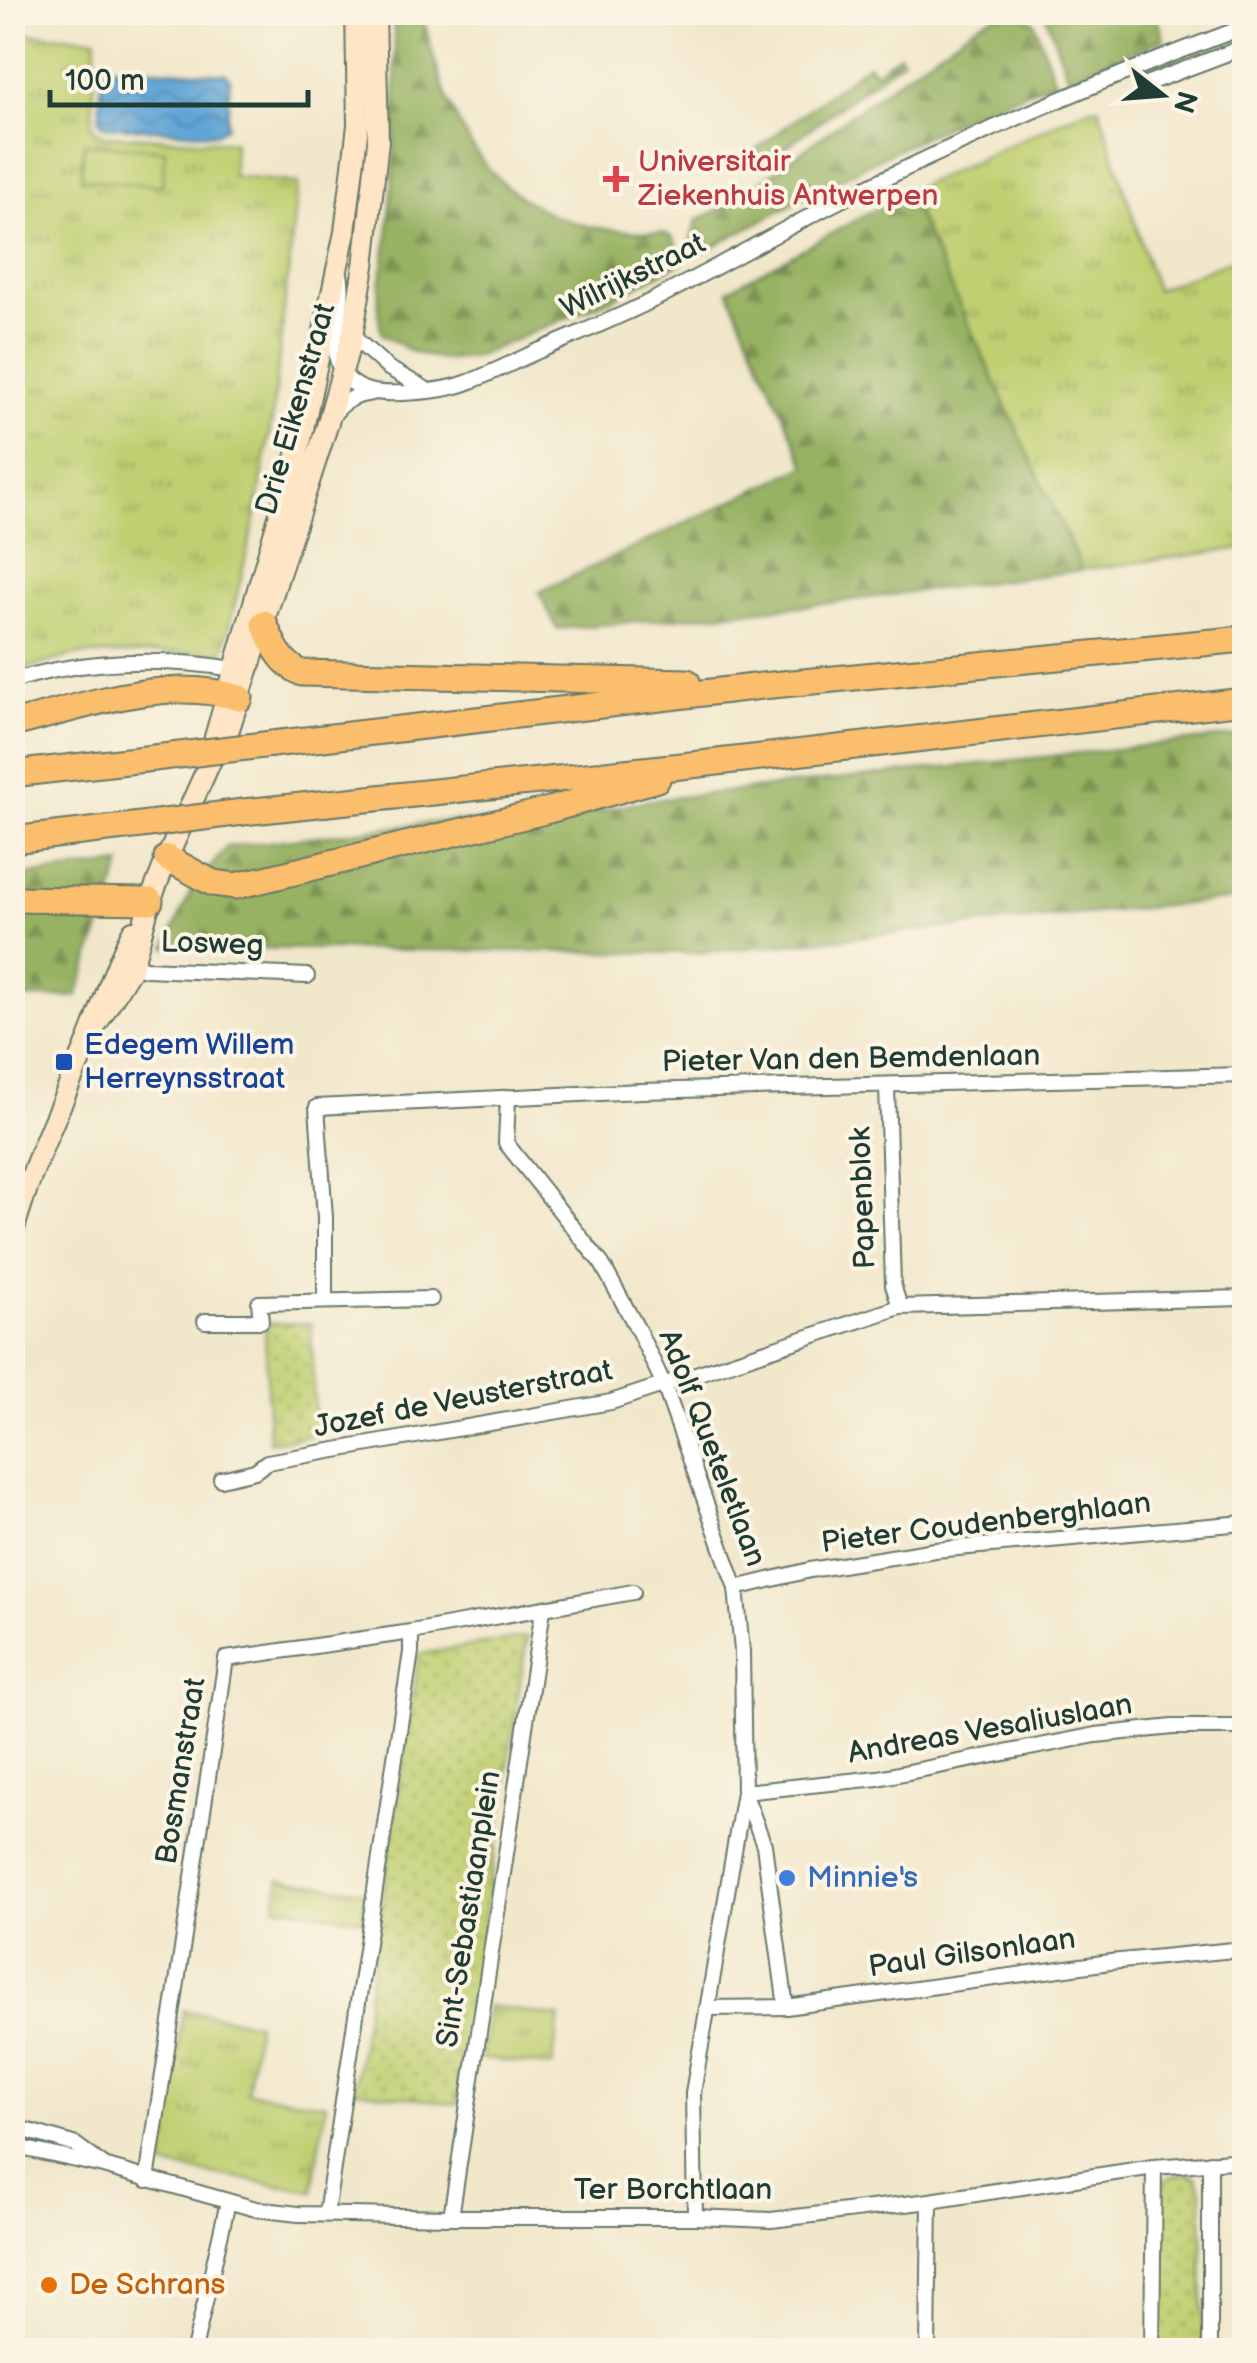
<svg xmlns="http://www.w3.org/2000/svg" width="1257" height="2363" font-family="'Balsamiq Sans',sans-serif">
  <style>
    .grass { fill: url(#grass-tufts); stroke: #708652; stroke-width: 2.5 }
    .forest { fill: url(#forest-firs); stroke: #5c784c; stroke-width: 2.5 }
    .park { fill: url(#park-dots); stroke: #708652; stroke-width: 2.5 }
    .pitch { fill: #c0cf71; stroke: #708652; stroke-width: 2.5 }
    .water { fill: url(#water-waves); stroke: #407084; stroke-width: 2.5 }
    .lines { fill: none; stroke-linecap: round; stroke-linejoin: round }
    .street-casing { stroke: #687869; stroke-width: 18 }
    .secondary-casing { stroke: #687869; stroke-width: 24 }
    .highway-casing { stroke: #687869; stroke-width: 29 }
    .street { stroke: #fff; stroke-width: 14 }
    .secondary { stroke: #fde5c5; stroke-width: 20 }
    .highway { stroke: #fabe6d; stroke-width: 25 }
    .highway-bridge-casing { stroke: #687869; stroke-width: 29; stroke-linecap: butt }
    .highway-bridge { stroke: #fabe6d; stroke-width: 25 }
    .health-dot { fill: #e0444e; stroke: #fcf5e5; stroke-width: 4 }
    .transit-dot { fill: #1a4fb4; stroke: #fcf5e5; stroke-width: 4 }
    .shop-dot { fill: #3f7fe0; stroke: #fcf5e5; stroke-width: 4 }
    .food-dot { fill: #e8710a; stroke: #fcf5e5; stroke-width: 4 }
    .labels { text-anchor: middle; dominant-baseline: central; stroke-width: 8; stroke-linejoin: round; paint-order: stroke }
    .health-label { font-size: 30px; fill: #be3a42; stroke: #fcf5e5; text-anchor: start }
    .street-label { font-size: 30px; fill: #1f3d34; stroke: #fcf5e5 }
    .transit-label { font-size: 30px; fill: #164399; stroke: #fcf5e5; text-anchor: start }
    .shop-label { font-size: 30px; fill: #366cbe; stroke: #fcf5e5; text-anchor: start }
    .food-label { font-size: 30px; fill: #c56008; stroke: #fcf5e5; text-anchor: start }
  </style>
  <defs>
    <pattern id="grass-tufts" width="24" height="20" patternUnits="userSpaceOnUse" patternTransform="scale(2.5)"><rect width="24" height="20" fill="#c0cf71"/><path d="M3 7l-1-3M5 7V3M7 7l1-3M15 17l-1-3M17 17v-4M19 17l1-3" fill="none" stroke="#9ba95e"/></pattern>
    <pattern id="forest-firs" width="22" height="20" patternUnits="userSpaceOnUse" patternTransform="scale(2.5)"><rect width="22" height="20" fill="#98b263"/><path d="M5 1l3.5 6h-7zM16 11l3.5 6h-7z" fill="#7b9252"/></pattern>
    <pattern id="park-dots" width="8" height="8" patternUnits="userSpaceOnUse" patternTransform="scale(2.5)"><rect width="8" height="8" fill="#c0cf71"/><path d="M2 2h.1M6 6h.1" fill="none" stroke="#9ba95e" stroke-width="1.8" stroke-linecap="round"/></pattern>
    <pattern id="water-waves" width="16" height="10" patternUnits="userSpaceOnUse" patternTransform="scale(2.5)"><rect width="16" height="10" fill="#60a4d5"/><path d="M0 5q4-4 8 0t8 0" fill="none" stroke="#4f87ae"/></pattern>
  </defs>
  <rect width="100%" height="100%" fill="#fcf5e5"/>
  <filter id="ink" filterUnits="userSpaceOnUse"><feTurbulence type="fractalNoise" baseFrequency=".01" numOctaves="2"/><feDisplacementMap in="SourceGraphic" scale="20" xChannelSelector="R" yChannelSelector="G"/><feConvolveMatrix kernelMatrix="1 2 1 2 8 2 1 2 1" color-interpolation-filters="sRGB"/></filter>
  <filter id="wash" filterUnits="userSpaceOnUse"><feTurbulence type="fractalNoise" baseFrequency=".0048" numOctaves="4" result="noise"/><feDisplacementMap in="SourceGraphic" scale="40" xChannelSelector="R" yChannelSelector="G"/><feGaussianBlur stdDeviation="2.25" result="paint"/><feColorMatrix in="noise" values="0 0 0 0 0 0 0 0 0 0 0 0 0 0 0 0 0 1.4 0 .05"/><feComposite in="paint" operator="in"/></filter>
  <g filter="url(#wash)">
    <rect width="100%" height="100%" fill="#f1e7cb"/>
    <g class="grass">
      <polygon points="12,33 96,38 92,126 102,135 234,142 233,176 298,183 272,418 255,519 223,652 74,655 13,672"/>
      <polygon points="1099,107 1156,290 1244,255 1244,548 1082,570 907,192 1089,108"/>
      <polygon points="280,1879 366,1892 362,1919 275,1906"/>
      <polygon points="488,2006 560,2017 552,2066 481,2059"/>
      <polygon points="183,2010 257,2023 247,2092 326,2104 313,2191 163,2166"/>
    </g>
    <g class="forest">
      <path d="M1004 12 1017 13 1034 22 1055 81C930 126 814 193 697 255L690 242 697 220 731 204 913 69 978 24Z"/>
      <path d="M393 13H422C445 110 477 200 587 226 612 231 638 232 664 233L673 238 684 261 609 300 474 357 443 360 412 352 382 334C373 301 384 268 388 235 396 161 398 87 393 13Z"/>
      <polygon points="1045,13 1155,13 1164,39 1068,77"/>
      <polygon points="899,54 903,59 759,167 749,155 868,64 875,72"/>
      <polygon points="907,192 1082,570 813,605 557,629 539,592 806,466 728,290"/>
      <polygon points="1244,735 1244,898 696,953 166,947 192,889 227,847 443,821 547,823 643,801"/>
      <polygon points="122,864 77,996 13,999 12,877"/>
    </g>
    <g class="park">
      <polygon points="311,1323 314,1404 318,1435 269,1442 265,1324"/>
      <polygon points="527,1637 457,2104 354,2090 419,1654"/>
      <path d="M1186 2173 1196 2177 1202 2192 1203 2350H1159L1158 2191C1163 2177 1173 2175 1186 2173Z"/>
    </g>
    <polygon class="pitch" points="84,143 165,150 162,186 81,179"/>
    <polygon class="water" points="107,66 226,74 230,79 227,127 216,134 104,126 99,120 102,69"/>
  </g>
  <g filter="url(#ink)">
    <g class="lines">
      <g class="street-casing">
        <g id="street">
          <polyline points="1143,85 1244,47"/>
          <path d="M340 274C349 314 313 366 363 389 383 398 445 391 466 383 490 374 513 362 536 352 575 335 615 319 653 300 716 268 778 232 841 200 972 134 1106 78 1244 27"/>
          <polyline points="352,336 388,368 424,388"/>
          <path d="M332 417C341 402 355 395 372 393"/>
          <path d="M12 681C83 659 161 657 234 669"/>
          <polyline points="124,964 146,969 307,976"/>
          <polyline points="887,1087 893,1285 900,1307"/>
          <polyline points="508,1097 506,1143 602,1264 638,1330 664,1385 736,1588 742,1651 744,1792 693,2093 695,2217"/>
          <polyline points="325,1300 325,1217 317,1107 641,1091 1244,1075"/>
          <polyline points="205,1321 261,1321 259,1303 431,1299"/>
          <polyline points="221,1479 255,1471 267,1462 611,1402 900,1307 1244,1298"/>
          <polyline points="736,1588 810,1570 935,1550 1244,1523"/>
          <polyline points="786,2007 764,1845 744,1792 878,1778 1096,1735 1173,1727 1244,1727"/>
          <polyline points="707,2008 786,2007 1110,1962 1244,1949"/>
          <polyline points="12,2126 76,2145 103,2165"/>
          <polyline points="12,2146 103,2166 256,2209 298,2214 451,2217 695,2217 771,2220 930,2201 1154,2167 1244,2160"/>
          <polyline points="1210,2162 1210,2350"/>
          <polyline points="147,2180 226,1659 411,1632 633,1592"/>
          <polyline points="326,2214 411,1652 411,1632"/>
          <polyline points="451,2217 543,1609"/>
          <polyline points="194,2350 228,2202"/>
          <polyline points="928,2350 930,2201"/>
          <polyline points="1152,2350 1154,2167"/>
        </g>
      </g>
      <g class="secondary-casing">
        <g id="secondary">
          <polyline points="215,737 299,448 345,232 358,125 356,12"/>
          <polyline points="94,1028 132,967 150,901 167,858 216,749 228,732 327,426 352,336 364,266 378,141 375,12"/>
          <path d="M12 1236C30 1168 62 1104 89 1039 104 1003 114 966 133 931"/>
        </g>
      </g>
      <g class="highway-casing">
        <g id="highway">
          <path d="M264 623C273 645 280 663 302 673L687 682"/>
          <path d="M12 724C86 706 165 675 240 698"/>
          <polyline points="272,744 762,686 1244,639"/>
          <polyline points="12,774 154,758"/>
          <polyline points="243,812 700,764 1244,701"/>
          <polyline points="12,840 125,827"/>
          <polyline points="167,858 213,883 236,886 549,810 657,779"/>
          <polyline points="12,899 150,901"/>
        </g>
      </g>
      <use href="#street" class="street"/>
      <use href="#secondary" class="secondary"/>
      <use href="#highway" class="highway"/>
      <g class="highway-bridge-casing">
        <g id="highway-bridge">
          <polyline points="154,758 272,744"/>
          <polyline points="125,827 243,812"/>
        </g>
      </g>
      <use href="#highway-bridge" class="highway-bridge"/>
    </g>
  </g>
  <path class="health-dot" d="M611 164h10v10h10v10h-10v10h-10v-10h-10v-10h10z"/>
  <rect class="transit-dot" x="54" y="1052" width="20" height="20" rx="5"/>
  <circle class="shop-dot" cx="787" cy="1878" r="10"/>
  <circle class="food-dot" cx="49" cy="2285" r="10"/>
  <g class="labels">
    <g class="health-label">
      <text x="638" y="162">Universitair<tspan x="638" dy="34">Ziekenhuis Antwerpen</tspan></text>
    </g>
    <g class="street-label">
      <text transform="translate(633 276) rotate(-26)">Wilrijkstraat</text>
      <text transform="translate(296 409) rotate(-74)">Drie Eikenstraat</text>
      <text transform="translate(212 944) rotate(2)">Losweg</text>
      <text transform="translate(851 1059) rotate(-1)">Pieter Van den Bemdenlaan</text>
      <text transform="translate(863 1198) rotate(-92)">Papenblok</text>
      <text transform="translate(463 1399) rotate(-11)">Jozef de Veusterstraat</text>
      <text transform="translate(712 1448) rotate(69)">Adolf Queteletlaan</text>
      <text transform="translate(986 1523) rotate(-7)">Pieter Coudenberghlaan</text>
      <text transform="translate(990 1729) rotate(-10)">Andreas Vesaliuslaan</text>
      <text transform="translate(181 1771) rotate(-81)">Bosmanstraat</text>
      <text transform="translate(469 1909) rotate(-81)">Sint-Sebastiaanplein</text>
      <text transform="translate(972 1953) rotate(-8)">Paul Gilsonlaan</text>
      <text x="673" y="2190">Ter Borchtlaan</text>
    </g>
    <g class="transit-label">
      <text x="84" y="1045">Edegem Willem<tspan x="84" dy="34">Herreynsstraat</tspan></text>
    </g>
    <g class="shop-label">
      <text x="807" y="1878">Minnie's</text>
    </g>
    <g class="food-label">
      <text x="69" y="2285">De Schrans</text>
    </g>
  </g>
  <rect width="1257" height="2363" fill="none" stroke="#fcf5e5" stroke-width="50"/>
  <g transform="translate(1162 95) rotate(107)" stroke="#fcf5e5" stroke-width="8" paint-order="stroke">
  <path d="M0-8L18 38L0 25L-18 38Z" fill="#1f3d34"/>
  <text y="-15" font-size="28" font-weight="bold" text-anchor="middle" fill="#1f3d34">N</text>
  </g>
  <path d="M50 90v15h258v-15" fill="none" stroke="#1f3d34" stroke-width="5"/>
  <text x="65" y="90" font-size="30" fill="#1f3d34" stroke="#fcf5e5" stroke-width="8" paint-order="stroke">100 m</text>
</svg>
